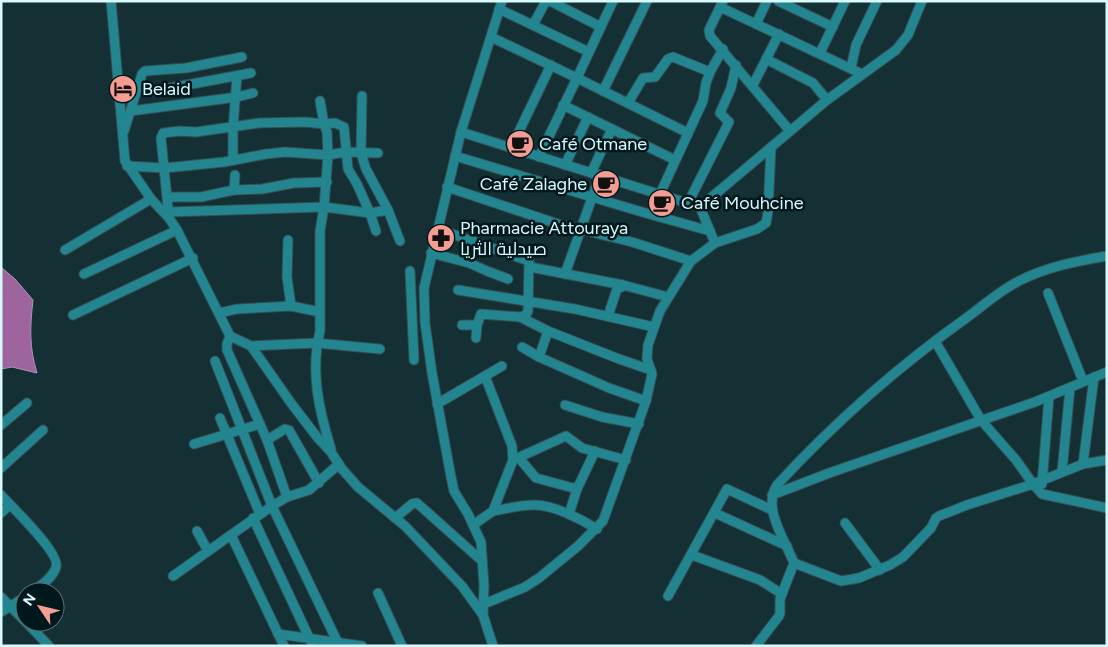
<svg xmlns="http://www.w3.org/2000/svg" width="1108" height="647" font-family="Figtree,Cairo,sans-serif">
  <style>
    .water { fill: #9d649e; stroke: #af91bb }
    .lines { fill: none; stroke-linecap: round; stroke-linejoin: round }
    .minor-casing { stroke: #344e52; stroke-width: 11 }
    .minor { stroke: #228590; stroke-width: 9 }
    .labels { text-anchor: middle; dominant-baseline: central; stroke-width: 5; stroke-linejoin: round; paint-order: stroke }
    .poi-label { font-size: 18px; fill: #d8fafe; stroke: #00181c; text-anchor: start }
  </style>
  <rect width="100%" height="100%" fill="#143034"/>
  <path class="water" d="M1 267 15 279 33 300C30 327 29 347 37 373L12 367 1 369Z"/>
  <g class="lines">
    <g class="minor-casing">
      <g id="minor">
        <polyline points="111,1 125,161 151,199 169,218 177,230 230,336 251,346 291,403 317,437 331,452 342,469 358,487 405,526 462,586 483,615"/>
        <polyline points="550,1 601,27"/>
        <polyline points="723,1 709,30 710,36 790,131"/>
        <polyline points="778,1 833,27"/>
        <polyline points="720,7 862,74"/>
        <polyline points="499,9 589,52"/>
        <polyline points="756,24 767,1"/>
        <polyline points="533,25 546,1"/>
        <polyline points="491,37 577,78 613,1"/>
        <polyline points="820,53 845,1"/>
        <polyline points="766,59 813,83 827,100"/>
        <polyline points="851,68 856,45 877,1"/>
        <polyline points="753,85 779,34"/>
        <polyline points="154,91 251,73"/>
        <polyline points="603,91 647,1"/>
        <polyline points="362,96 361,153 366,169 388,210 400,241"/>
        <path d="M320 101 324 124 327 132 328 155 324 207 320 231V331C310 372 319 410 331 449"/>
        <polyline points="628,103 643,78 655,77 668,59 673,57 710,72"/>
        <polyline points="563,105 675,160"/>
        <polyline points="131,111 237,97 253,93"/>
        <polyline points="124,131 142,74 145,71 186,68 242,57"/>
        <polyline points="461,132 700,207 827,100 896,50 908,35 922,1"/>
        <polyline points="511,148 551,65"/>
        <polyline points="455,156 642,212 710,231"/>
        <polyline points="539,157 577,78 688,133"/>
        <polyline points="233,160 233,128 237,76"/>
        <polyline points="565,165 588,117"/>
        <polyline points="127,166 165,168 224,162 266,154 285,152 328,155 346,152 378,153"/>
        <polyline points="591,173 612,129"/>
        <polyline points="447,187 558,224 632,242 691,261"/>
        <polyline points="234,190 235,175"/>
        <polyline points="660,194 703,101 706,83 710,72 723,49"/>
        <polyline points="167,197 201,197 234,190 262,189 294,183 327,182"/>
        <polyline points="688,203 729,122 720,113 731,88 736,65"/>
        <polyline points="168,212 324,207 370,213 388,210"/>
        <polyline points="169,218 161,138 163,133 180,131 196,132 259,123 305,122 324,124 335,123 344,127 348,169 357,184 370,213 376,231"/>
        <polyline points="438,229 529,261 528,311 526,315 520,317"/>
        <polyline points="288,240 287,277 291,306"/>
        <polyline points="715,243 757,229 766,223 768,212 771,147"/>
        <polyline points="65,250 151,199"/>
        <polyline points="431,253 469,263 487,271 508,279"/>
        <polyline points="530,267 623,285 668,297"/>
        <polyline points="410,271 414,360"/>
        <polyline points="84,274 177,230"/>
        <polyline points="565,274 600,175"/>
        <polyline points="458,290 575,309 654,327"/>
        <polyline points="1048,293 1083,381"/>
        <polyline points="219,313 237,309 291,306 320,312"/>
        <polyline points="73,315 193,258"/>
        <polyline points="608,316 617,289 622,287 623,285"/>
        <polyline points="462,325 477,325"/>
        <polyline points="230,336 227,344 227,350 267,440 287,497"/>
        <polyline points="476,338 477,325 481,314 520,317 548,331"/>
        <polyline points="935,341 981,420 1016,460 1033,484 1083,464 1107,460"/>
        <polyline points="251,346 316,343 380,349"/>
        <polyline points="522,347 539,357"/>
        <polyline points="215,361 272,506 338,643"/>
        <polyline points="646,401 609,388 539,357 548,331 619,359 651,370"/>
        <polyline points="437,404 502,366"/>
        <polyline points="565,405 602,417 639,424"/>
        <polyline points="220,418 260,514"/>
        <polyline points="1,425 27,403"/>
        <polyline points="267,440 285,429 289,430 319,483"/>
        <polyline points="194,444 260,424"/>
        <polyline points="519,458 536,478 577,489"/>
        <polyline points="513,460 566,436 582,448 626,460"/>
        <polyline points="1083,464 1094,377"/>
        <polyline points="1,468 43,430"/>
        <polyline points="1062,472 1070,388"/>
        <polyline points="1042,484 1049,397"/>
        <path d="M1 495C12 507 61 554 56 567 53 578 40 586 32 592"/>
        <polyline points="772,495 832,472 1035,402 1107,372"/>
        <path d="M493 511C506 509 520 505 533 505 552 504 581 519 597 529"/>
        <polyline points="1,513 10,505"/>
        <polyline points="715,513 787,546"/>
        <polyline points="569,514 577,489 595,451"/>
        <polyline points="253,518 313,646"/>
        <polyline points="395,518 412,504 417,503 482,561"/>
        <polyline points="845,523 880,570"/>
        <polyline points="473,525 493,511 513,460 512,446 485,376"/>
        <polyline points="197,531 208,551"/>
        <polyline points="231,535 284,646"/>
        <polyline points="692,555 760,580 782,594"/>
        <polyline points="794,563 841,581 859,578 890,565 903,557 931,528 936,518 939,516 967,505 1033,484 1042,494 1107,508"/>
        <polyline points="173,576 272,506 287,497 309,490 339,464"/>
        <polyline points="378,593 402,646"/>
        <polyline points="668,596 727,489 772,510"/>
        <polyline points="1,597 25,621"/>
        <polyline points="484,604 525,587 539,578 578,546 603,521 646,401 652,374 647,359 648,345 660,311 691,261 715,243 700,207"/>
        <polyline points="1,612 25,597"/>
        <polyline points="26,622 49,646"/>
        <polyline points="278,634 362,646"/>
        <polyline points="493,646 483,615 484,585 481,542 468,514 454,491 451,477 432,373 425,323 424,288 461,132 502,1"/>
        <path d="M756 646 779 616 780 613V599L794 563C785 540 762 508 777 485 835 422 900 365 969 316 985 304 1001 290 1019 281 1046 267 1077 261 1107 256"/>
      </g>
    </g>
    <use href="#minor" class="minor"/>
  </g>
  <defs>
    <g id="hotel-disc" transform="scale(1.4375)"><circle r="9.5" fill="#f59c93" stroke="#00181c"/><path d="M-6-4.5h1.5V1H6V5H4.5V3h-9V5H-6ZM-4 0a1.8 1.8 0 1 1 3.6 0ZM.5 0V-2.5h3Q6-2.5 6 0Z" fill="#111"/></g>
    <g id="cafe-disc" transform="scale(1.4375)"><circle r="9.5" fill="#f59c93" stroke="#00181c"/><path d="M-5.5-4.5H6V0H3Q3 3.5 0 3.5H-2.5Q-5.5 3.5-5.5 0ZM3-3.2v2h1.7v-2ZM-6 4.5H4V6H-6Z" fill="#111"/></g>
    <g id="pharmacy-disc" transform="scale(1.4375)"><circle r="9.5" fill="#f59c93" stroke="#00181c"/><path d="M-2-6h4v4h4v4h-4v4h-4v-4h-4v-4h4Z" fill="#111"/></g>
  </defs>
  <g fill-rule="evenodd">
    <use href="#hotel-disc" x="123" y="89"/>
    <use href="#cafe-disc" x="520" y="144"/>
    <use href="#cafe-disc" x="606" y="184"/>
    <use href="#cafe-disc" x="662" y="203"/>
    <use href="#pharmacy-disc" x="441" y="238"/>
  </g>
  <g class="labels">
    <g class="poi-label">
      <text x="142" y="89">Belaid</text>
      <text x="539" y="144">Café Otmane</text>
      <text x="587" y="184" text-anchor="end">Café Zalaghe</text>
      <text x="681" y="203">Café Mouhcine</text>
      <text x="460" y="228">Pharmacie Attouraya<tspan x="460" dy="21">صيدلية الثريا</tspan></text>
    </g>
  </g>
  <rect width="1108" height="647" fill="none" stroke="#d8fafe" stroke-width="5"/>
  <g transform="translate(40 607) rotate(305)"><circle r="24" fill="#00181c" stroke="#567276"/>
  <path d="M0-4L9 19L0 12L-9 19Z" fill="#f59c93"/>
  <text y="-8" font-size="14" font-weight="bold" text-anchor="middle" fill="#d8fafe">N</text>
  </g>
</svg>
